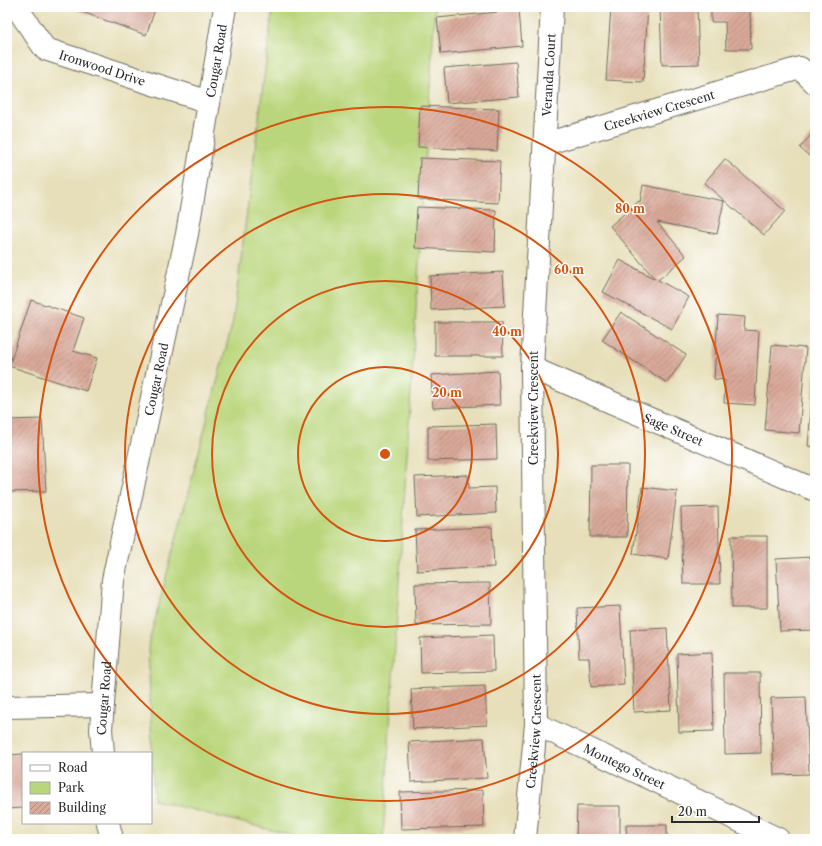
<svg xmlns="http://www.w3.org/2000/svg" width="822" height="846" font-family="'Libre Caslon Text',serif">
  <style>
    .park { fill: #bad67c; stroke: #728054 }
    .building { fill: url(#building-hatch) }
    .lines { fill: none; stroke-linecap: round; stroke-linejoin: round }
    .minor-casing { stroke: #6d6a5d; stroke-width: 24 }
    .tertiary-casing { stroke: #6d6a5d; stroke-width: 24 }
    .minor { stroke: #fff; stroke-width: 22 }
    .tertiary { stroke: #fff; stroke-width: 22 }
    .ring { fill: none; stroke: #d5540f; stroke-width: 2 }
    .labels { text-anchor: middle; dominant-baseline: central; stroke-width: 3; stroke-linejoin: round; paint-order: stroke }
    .street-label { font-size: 12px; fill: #2b2b2b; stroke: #fff }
    .centre { fill: #d5540f; stroke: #fff; stroke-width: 2 }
    .ring-label { font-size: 12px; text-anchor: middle; font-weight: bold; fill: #d5540f; stroke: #fff; stroke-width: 3; stroke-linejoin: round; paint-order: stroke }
  </style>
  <defs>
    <pattern id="building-hatch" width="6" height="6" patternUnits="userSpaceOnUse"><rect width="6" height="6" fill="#d9a999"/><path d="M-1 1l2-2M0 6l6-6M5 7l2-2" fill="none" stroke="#b08a7d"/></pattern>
  </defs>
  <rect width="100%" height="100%" fill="#fff"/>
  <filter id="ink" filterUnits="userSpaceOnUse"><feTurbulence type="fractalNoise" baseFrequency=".025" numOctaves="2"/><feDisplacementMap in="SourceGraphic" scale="8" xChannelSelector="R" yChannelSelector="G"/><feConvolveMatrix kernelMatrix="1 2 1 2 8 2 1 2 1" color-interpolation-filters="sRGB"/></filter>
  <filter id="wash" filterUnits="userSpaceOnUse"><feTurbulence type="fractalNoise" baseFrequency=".012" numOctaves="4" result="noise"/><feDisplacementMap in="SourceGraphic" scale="16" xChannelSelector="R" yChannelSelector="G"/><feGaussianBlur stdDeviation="0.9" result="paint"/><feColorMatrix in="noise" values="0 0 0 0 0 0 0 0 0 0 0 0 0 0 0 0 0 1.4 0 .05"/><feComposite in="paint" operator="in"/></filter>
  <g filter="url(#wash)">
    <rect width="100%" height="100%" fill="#e7dfba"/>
    <polygon class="park" points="273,7 435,7 383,839 306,839 154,800 148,646 233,321"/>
    <g id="blocks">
      <g class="building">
        <polygon points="72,7 156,7 146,35 71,8"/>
        <polygon points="611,7 648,7 643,82 606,80"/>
        <polygon points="660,7 697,7 699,64 662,65"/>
        <polygon points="711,7 750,7 751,49 726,49 725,22 711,22"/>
        <polygon points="519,10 522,46 441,54 437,18"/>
        <polygon points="516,62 519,97 447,103 444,68"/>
        <polygon points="420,106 499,109 497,151 418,147"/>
        <polygon points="815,130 815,161 800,148"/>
        <polygon points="420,158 500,161 498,203 418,199"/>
        <polygon points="725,159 785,211 764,235 704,183"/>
        <polygon points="643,185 724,201 717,234 657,222 686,256 658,280 689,297 672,329 603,292 620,260 655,279 610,226 639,201 640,202"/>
        <polygon points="417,207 496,210 495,252 415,248"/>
        <polygon points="503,272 505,306 431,310 430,276"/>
        <polygon points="31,300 84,318 73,351 97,358 86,391 9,366"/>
        <polygon points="621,312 686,355 667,383 602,340"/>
        <polygon points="718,315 745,317 744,330 759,331 755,405 724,403 725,380 714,379"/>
        <polygon points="435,322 502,322 503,356 435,356"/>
        <polygon points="772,345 806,348 799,433 765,430"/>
        <polygon points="498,371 500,405 433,408 431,375"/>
        <polygon points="814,373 815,373 815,447 808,446"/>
        <polygon points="42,419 46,491 7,492 7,420"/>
        <polygon points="496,424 497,459 428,461 428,426"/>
        <polygon points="591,465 628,465 627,537 590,537"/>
        <polygon points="468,475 469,488 495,487 496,513 417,517 415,477"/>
        <polygon points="642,487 677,491 668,559 633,554"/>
        <polygon points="718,507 720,584 683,584 681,508"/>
        <polygon points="492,527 494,567 417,571 415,530"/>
        <polygon points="731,536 767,536 767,608 732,608"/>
        <polygon points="812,557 815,609 815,630 780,631 776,559"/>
        <polygon points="490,583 491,624 416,625 415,584"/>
        <polygon points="620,606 624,685 591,687 589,658 579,658 577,608"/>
        <polygon points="667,628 671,710 634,712 630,630"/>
        <polygon points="493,635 494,671 421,673 420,638"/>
        <polygon points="712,652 714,731 679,732 677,654"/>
        <polygon points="724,673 760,673 761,753 725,754"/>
        <polygon points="485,686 487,725 413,729 411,689"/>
        <polygon points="806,697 809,774 774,775 771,698"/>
        <polygon points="484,738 487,778 411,782 409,742"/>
        <polygon points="23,754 23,808 7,809 7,755"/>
        <polygon points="483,790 484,827 401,829 400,792"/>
        <polygon points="577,806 620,806 620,839 576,839"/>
        <polygon points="626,825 667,825 667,839 627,839"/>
      </g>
    </g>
  </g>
  <g filter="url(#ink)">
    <use href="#blocks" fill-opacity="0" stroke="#6d6a5d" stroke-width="1"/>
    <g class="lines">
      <g class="minor-casing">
        <g id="minor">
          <path id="s1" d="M17 7V8L45 49 209 102"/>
          <path id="s2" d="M545 144 800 68 815 83"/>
          <path id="s3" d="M532 368 815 490"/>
          <polyline points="7,707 103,705"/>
          <path id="s4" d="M536 724 778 839"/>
          <path id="s5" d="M525 839 536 724 532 368 552 7"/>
        </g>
      </g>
      <g class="tertiary-casing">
        <g id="tertiary">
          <path id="s6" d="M103 753 101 729 113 580 187 234 225 7"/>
          <polyline points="108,823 112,839"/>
        </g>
      </g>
      <use href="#minor" class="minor"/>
      <use href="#tertiary" class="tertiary"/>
    </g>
  </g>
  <g class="ring">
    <circle cx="385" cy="454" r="87"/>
    <circle cx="385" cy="454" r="173"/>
    <circle cx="385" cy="454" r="260"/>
    <circle cx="385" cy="454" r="347"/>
  </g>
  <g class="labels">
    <g class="street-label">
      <text stroke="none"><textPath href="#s6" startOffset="703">Cougar Road</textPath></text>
      <text stroke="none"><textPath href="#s1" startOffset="111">Ironwood Drive</textPath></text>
      <text stroke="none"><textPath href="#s5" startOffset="765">Veranda Court</textPath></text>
      <text stroke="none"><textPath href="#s2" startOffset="119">Creekview Crescent</textPath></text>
      <text stroke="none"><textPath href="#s6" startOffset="379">Cougar Road</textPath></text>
      <text transform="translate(533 408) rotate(-90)">Creekview Crescent</text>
      <text stroke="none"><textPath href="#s3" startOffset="154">Sage Street</textPath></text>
      <text stroke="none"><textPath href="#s6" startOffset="55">Cougar Road</textPath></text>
      <text stroke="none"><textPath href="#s5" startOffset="108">Creekview Crescent</textPath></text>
      <text stroke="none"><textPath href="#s4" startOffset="98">Montego Street</textPath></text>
    </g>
  </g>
  <circle cx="385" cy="454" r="6" class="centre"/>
  <g class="ring-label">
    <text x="630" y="213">80 m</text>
    <text x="569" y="274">60 m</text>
    <text x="507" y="336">40 m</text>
    <text x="447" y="397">20 m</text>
  </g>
  <rect width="822" height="846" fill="none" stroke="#fff" stroke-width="24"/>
  <rect x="22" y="752" width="130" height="72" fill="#ffffff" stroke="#aaaaaa"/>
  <rect x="30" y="765" width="20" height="6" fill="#ffffff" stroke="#aaaaaa"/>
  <text x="58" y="772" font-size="12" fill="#2b2b2b">Road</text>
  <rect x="30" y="782" width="20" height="12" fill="#bad67c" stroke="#aaaaaa"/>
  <text x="58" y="792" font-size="12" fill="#2b2b2b">Park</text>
  <rect x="30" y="802" width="20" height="12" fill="url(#building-hatch)" stroke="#aaaaaa"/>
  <text x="58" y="812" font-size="12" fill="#2b2b2b">Building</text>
  <path d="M672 816v6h87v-6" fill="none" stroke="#2b2b2b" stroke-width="2"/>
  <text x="678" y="816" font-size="12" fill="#2b2b2b" stroke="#ffffff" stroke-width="3" paint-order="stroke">20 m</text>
</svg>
